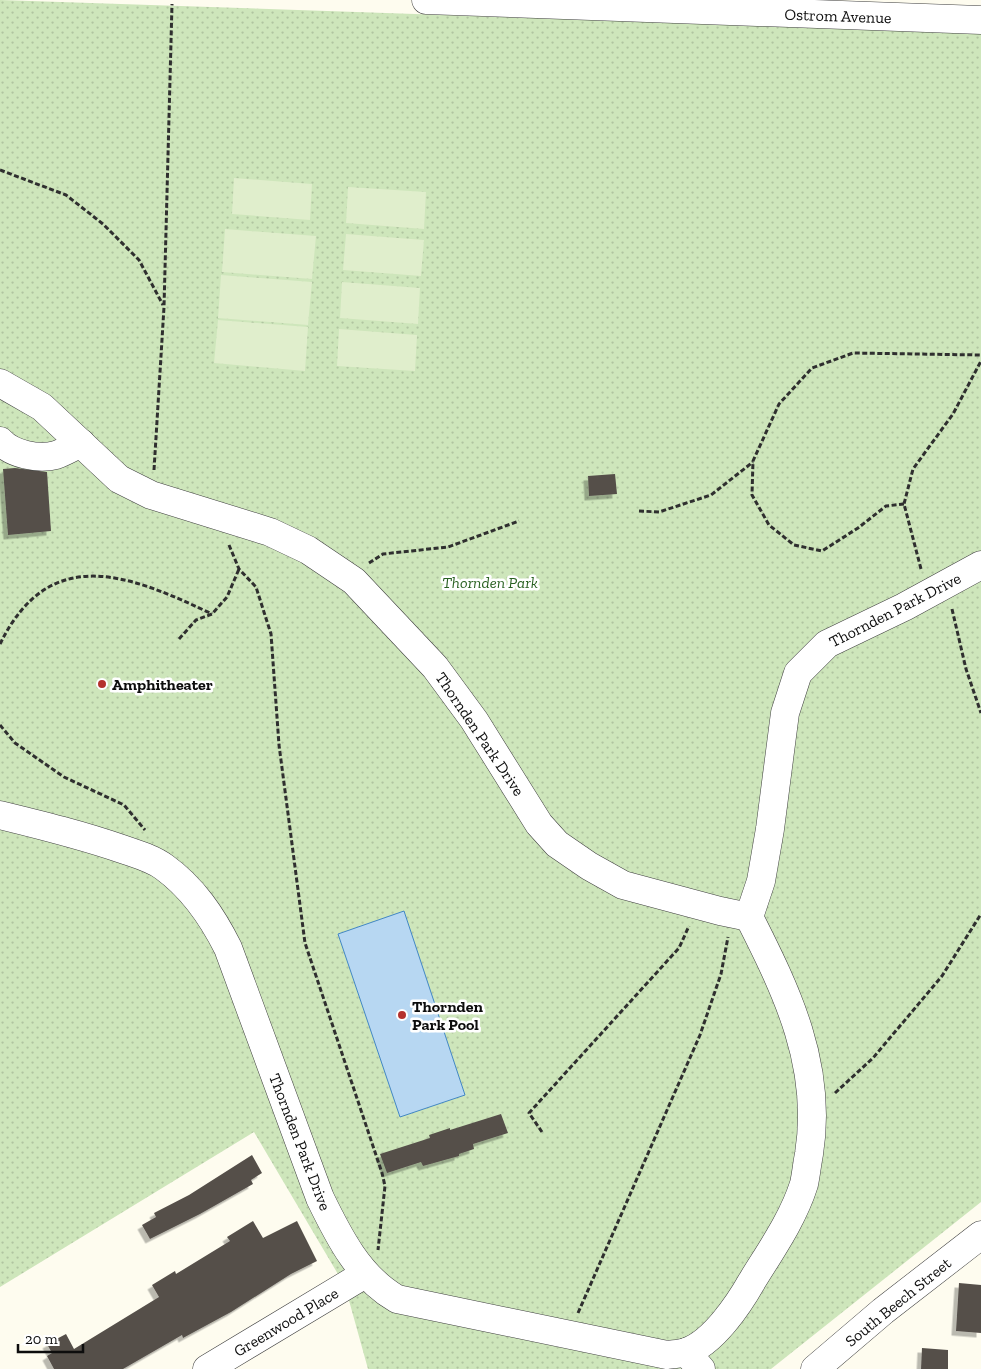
<svg xmlns="http://www.w3.org/2000/svg" width="981" height="1369" font-family="'Zilla Slab',serif">
  <style>
    .park { fill: url(#park-dots) }
    .pitch { fill: #e0eecc }
    .water { fill: #b7d7f2; stroke: #4287c4 }
    .building { fill: #554f4a; filter: url(#shadow) }
    .lines { fill: none; stroke-linecap: round; stroke-linejoin: round }
    .minor-casing { stroke: #404040; stroke-width: 29 }
    .path { stroke: #2f2f2f; stroke-width: 3; stroke-dasharray: 5 2.5; stroke-linecap: butt }
    .minor { stroke: #fff; stroke-width: 28 }
    .poi-dot { fill: #b4322e; stroke: #fff; stroke-width: 2 }
    .labels { text-anchor: middle; dominant-baseline: central; stroke-width: 5; stroke-linejoin: round; paint-order: stroke }
    .street-label { font-size: 16px; fill: #0d0d0d; stroke: #fff }
    .park-label { font-size: 16px; font-style: italic; fill: #2a6122; stroke: #fff }
    .poi-label { font-size: 16px; font-weight: bold; fill: #0d0d0d; stroke: #fff; text-anchor: start }
  </style>
  <defs>
    <pattern id="park-dots" width="8" height="8" patternUnits="userSpaceOnUse" patternTransform="scale(1.25)"><rect width="8" height="8" fill="#cee6bb"/><path d="M2 2h.1M6 6h.1" fill="none" stroke="#b0c4a0" stroke-width="1.8" stroke-linecap="round"/></pattern>
    <filter id="shadow"><feDropShadow dx="-4.5" dy="4.5" stdDeviation="0" flood-color="#0004"/></filter>
  </defs>
  <rect width="100%" height="100%" fill="#fefcef"/>
  <polygon class="park" points="0,0 981,33 981,1202 771,1369 368,1369 345,1286 254,1132 0,1287"/>
  <g class="pitch">
    <polygon points="234,178 312,184 310,220 232,214"/>
    <polygon points="348,187 426,192 424,229 346,223"/>
    <polygon points="225,229 316,236 312,279 222,272"/>
    <polygon points="346,234 424,240 421,276 343,270"/>
    <polygon points="221,275 312,282 308,325 218,318"/>
    <polygon points="342,282 420,288 418,324 340,318"/>
    <polygon points="218,320 308,327 305,371 214,363"/>
    <polygon points="339,329 417,335 415,371 337,366"/>
  </g>
  <polygon class="water" points="404,911 465,1095 400,1117 338,934"/>
  <g class="building">
    <polygon points="15,468 47,472 51,531 8,535 3,469"/>
    <polygon points="615,474 617,494 589,496 588,476"/>
    <polygon points="501,1114 508,1133 473,1144 474,1149 459,1154 459,1156 423,1166 421,1162 387,1173 380,1154 430,1138 429,1135 450,1128 450,1130"/>
    <polygon points="252,1155 262,1173 251,1180 253,1184 200,1214 150,1239 142,1225 156,1217 154,1213 189,1195"/>
    <polygon points="253,1221 263,1238 297,1221 317,1261 291,1274 231,1312 183,1338 182,1335 123,1369 54,1369 47,1356 52,1353 47,1344 66,1334 74,1349 159,1297 152,1285 175,1271 176,1274 230,1241 227,1237"/>
    <polygon points="959,1283 981,1285 981,1333 956,1331"/>
    <polygon points="922,1348 948,1350 948,1369 921,1369"/>
  </g>
  <g class="lines">
    <g class="minor-casing">
      <g id="minor">
        <polyline points="426,0 981,20"/>
        <polyline points="0,383 42,407 119,479 151,495 270,532 308,550 354,581 435,667 474,720 539,824 557,844 589,866 623,885 720,911 749,917"/>
        <path d="M0 441C12 454 38 460 56 455 64 452 73 447 81 443"/>
        <path d="M0 815C41 825 82 835 122 849 136 854 152 858 164 867 193 888 212 916 228 948L320 1198C339 1237 359 1277 397 1299L667 1355C673 1354 681 1354 686 1352 713 1343 739 1304 752 1281 771 1250 793 1219 804 1184 806 1175 807 1164 809 1154 823 1066 787 992 749 917L761 881 770 829 785 713 798 673 827 644 904 607 981 565"/>
        <polyline points="686,1352 701,1369"/>
        <polyline points="207,1369 365,1274"/>
        <polyline points="815,1369 883,1311 981,1235"/>
      </g>
    </g>
    <g class="path">
      <polyline points="0,170 66,195 103,224 139,260 163,305"/>
      <polyline points="154,470 164,307 172,4"/>
      <polyline points="904,504 886,506 858,528 822,551 794,545 769,525 752,495 753,461 779,404 812,368 853,353 981,355"/>
      <polyline points="639,511 659,512 711,495 753,462"/>
      <polyline points="229,545 239,569 256,587 271,634 279,745 305,943 382,1173 385,1186 378,1250"/>
      <polyline points="369,563 383,554 448,547 519,521"/>
      <polyline points="921,569 904,504 913,469 953,414 981,361"/>
      <polyline points="952,609 966,669 981,713"/>
      <polyline points="179,639 196,620 212,614 227,597 239,569"/>
      <path d="M0 644C50 542 130 575 212 614"/>
      <polyline points="0,725 15,743 64,777 124,805 145,830"/>
      <polyline points="835,1093 873,1058 942,976 981,914"/>
      <polyline points="542,1132 529,1113 679,948 689,926"/>
      <polyline points="578,1313 700,1035 721,974 728,937"/>
    </g>
    <use href="#minor" class="minor"/>
  </g>
  <g class="poi-dot">
    <circle cx="102" cy="684" r="5"/>
    <circle cx="402" cy="1015" r="5"/>
  </g>
  <g class="labels">
    <g class="street-label">
      <text transform="translate(838 16) rotate(2)">Ostrom Avenue</text>
      <text transform="translate(895 610) rotate(-27)">Thornden Park Drive</text>
      <text transform="translate(480 734) rotate(56)">Thornden Park Drive</text>
      <text transform="translate(300 1142) rotate(69)">Thornden Park Drive</text>
      <text transform="translate(898 1302) rotate(-39)">South Beech Street</text>
      <text transform="translate(286 1322) rotate(-31)">Greenwood Place</text>
    </g>
    <g class="park-label">
      <text x="490" y="582">Thornden Park</text>
    </g>
    <g class="poi-label">
      <text x="112" y="684">Amphitheater</text>
      <text x="412" y="1006">Thornden<tspan x="412" dy="18">Park Pool</tspan></text>
    </g>
  </g>
  <path d="M18 1344v8h65v-8" fill="none" stroke="#0d0d0d" stroke-width="2.5"/>
  <text x="25" y="1344" font-size="15" fill="#0d0d0d" stroke="#ffffff" stroke-width="4" paint-order="stroke">20 m</text>
</svg>
